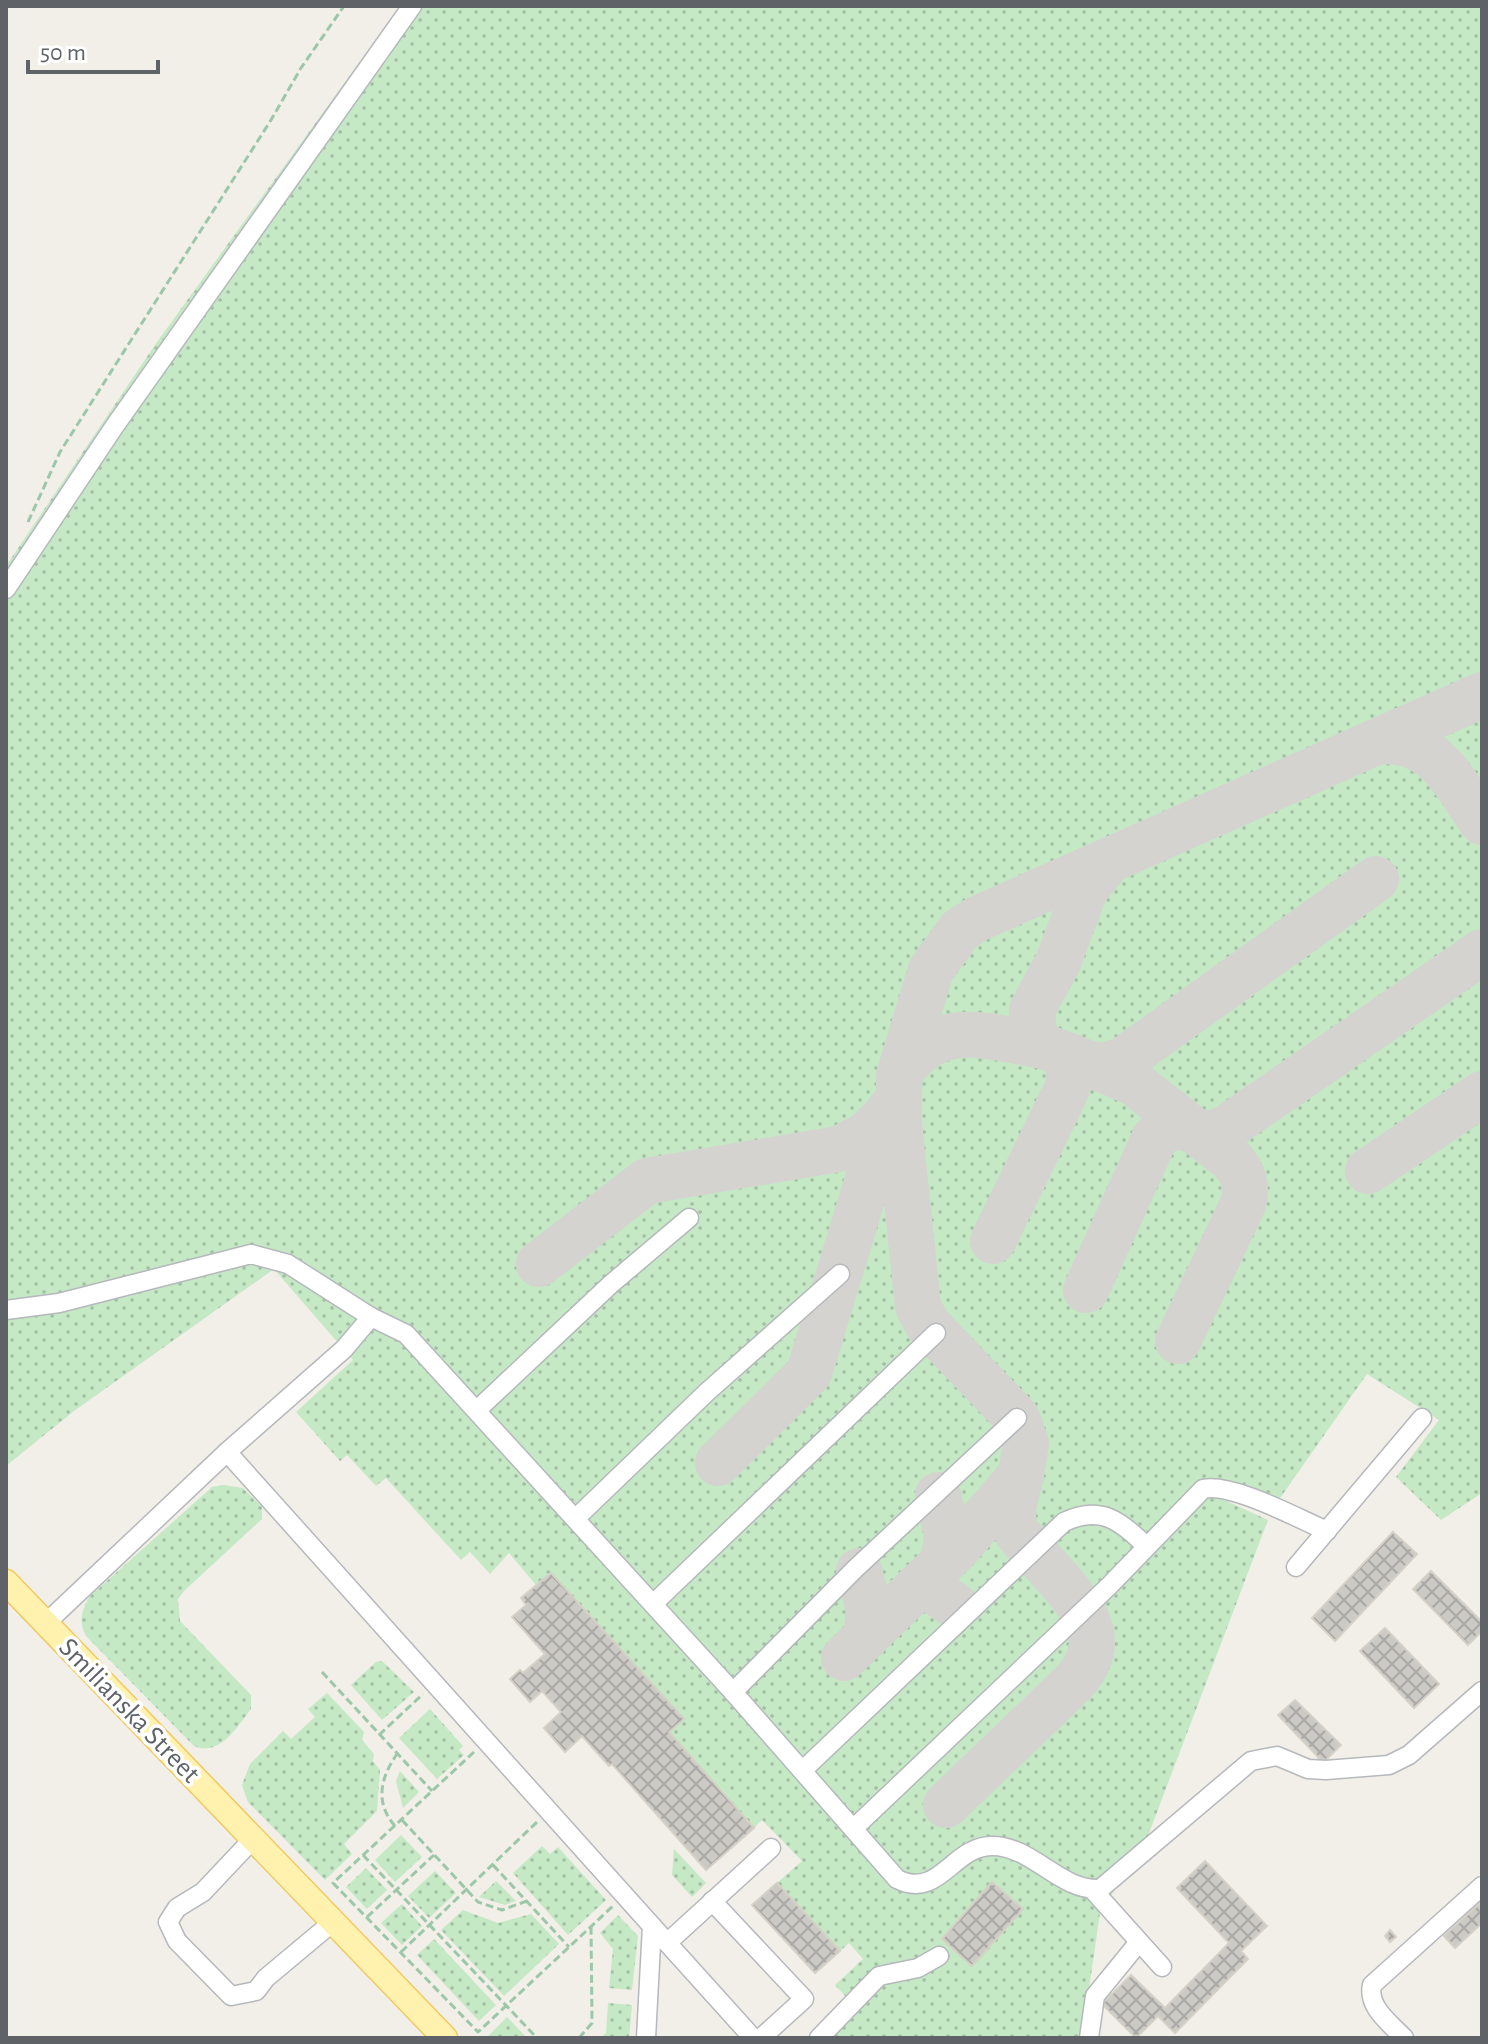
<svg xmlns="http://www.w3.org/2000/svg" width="1488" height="2044" font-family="'Alegreya Sans',sans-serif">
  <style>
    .grass { fill: url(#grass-dots) }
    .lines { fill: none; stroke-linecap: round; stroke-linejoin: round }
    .taxiway { stroke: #d4d3d0; stroke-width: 46 }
    .building { fill: url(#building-cross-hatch); stroke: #d6d1c6; stroke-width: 2 }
    .minor-casing { stroke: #b5b8bc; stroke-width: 21 }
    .major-casing { stroke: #f2c960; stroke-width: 27 }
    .path { stroke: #9cc7a9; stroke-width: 3; stroke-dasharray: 8 4; stroke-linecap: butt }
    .minor { stroke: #fff; stroke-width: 18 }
    .major { stroke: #fff2af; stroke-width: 24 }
    .labels { text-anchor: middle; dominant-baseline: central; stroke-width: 7; stroke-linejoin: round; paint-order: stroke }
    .street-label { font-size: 28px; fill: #5f6368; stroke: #fff }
  </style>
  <defs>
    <pattern id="grass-dots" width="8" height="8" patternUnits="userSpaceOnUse" patternTransform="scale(2)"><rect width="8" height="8" fill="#c5e8c5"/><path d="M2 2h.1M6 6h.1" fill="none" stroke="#a3c0a4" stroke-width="1.8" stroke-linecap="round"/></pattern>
    <pattern id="building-cross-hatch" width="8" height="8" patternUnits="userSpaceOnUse" patternTransform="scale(2)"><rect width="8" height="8" fill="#cccac5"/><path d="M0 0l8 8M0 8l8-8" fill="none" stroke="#a9a8a4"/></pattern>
  </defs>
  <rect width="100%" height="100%" fill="#f1efe8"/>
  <g class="grass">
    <polygon points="400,6 1482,6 1482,1493 1441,1520 1396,1477 1439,1420 1367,1374 1278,1501 1230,1481 1222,1499 1268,1520 1146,1841 1100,1913 1082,2038 831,2038 859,2011 835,1985 863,1959 849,1943 840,1951 777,1883 802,1861 762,1820 754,1828 669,1732 683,1719 551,1573 536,1585 509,1553 490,1574 470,1552 461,1560 386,1478 376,1486 347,1455 340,1461 296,1412 353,1360 274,1269 74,1411 6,1466 6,566 157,342"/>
    <path d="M224 1485 243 1488 262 1507V1519L184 1591 178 1599 180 1621 251 1695V1709C237 1727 220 1757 194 1746L86 1636C78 1621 82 1611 89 1597L212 1487Z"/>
    <polygon points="382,1661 414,1692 382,1720 351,1685 376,1662"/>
    <polygon points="327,1693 364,1732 362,1740 374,1754 373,1761 380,1770 377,1811 344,1844 352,1854 325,1880 248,1802 242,1785 250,1764 283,1731 291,1739 315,1717 308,1709"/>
    <polygon points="430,1709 463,1746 459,1750 464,1755 437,1779 399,1738"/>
    <polygon points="400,1771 419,1792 403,1808 396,1781"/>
    <polygon points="401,1835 422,1857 395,1882 375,1860"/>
    <polygon points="542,1846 550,1854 558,1847 606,1900 568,1935 513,1873"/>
    <polygon points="674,1849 706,1883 692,1897 672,1875"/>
    <polygon points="366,1868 387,1890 367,1909 346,1887"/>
    <polygon points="435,1871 456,1893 429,1918 408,1896"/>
    <polygon points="496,1881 516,1901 505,1905 479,1897"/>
    <polygon points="402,1904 422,1926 402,1945 381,1923"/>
    <polygon points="463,1910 498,1923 531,1914 559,1944 504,1996 441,1930"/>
    <polygon points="618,1915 638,1936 632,1990 609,1988 613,1949 600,1933"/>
    <polygon points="434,1939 496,2005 479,2021 417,1955"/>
    <polygon points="608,2003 632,2005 629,2038 600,2038 606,2033"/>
    <polygon points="507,2017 527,2038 486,2038"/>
  </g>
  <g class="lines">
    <g class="taxiway">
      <path d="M1375 742C1434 735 1452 780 1482 822"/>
      <polyline points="1090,1064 1035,1043 1032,1010 1058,962 1085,890 1108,862"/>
      <path d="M900 1073C937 1019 982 1035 1038 1045"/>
      <polyline points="1195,1132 1209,1134 1225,1129 1482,952"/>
      <polyline points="1368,1171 1482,1094"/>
      <polyline points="993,1241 1067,1089 1070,1067 1063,1055"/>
      <polyline points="539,1264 647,1181 839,1149 867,1134 887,1114"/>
      <polyline points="1086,1290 1155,1137 1168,1128 1188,1127"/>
      <path d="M1178 1341 1243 1204C1248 1187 1243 1172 1232 1160L1134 1083 1090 1064 1103 1066 1123 1060 1376 879"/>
      <polyline points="718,1463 809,1373 889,1110"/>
      <polyline points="938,1495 947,1535 944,1561"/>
      <polyline points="859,1571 869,1610 866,1637"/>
      <polyline points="917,1587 934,1591 956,1606"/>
      <polyline points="844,1658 956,1550 1021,1475 1026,1443 1017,1418 928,1325 918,1307 899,1123 899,1076 931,970 960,930 977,919 1482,695"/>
      <path d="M946 1805 1072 1684C1120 1634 1070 1594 1036 1554 1028 1544 1017 1537 1014 1524 1010 1508 1018 1491 1021 1475"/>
    </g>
  </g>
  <g class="building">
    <polygon points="1393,1532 1417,1554 1335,1641 1312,1618"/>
    <polygon points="1431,1571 1482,1622 1482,1631 1468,1645 1413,1589"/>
    <polygon points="551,1573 684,1719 669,1732 754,1828 706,1870 612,1764 609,1766 582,1736 565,1752 544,1728 561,1712 542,1691 530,1702 510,1679 520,1670 523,1673 545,1654 512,1617 526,1605 521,1598"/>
    <polygon points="1385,1628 1439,1684 1414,1708 1360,1651"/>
    <polygon points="1295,1700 1341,1745 1318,1768 1314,1763 1319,1758 1278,1715"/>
    <polygon points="1205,1861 1267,1926 1241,1951 1248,1959 1175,2033 1158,2016 1136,2038 1102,2004 1131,1975 1165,2008 1229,1943 1177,1888"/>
    <polygon points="992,1882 1023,1909 972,1966 942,1939"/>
    <polygon points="777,1883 840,1951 815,1973 752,1905"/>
    <polygon points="1480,1903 1482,1923 1455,1948 1444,1936"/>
    <polygon points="1390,1930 1396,1937 1390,1942 1385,1936"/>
  </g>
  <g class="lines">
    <g class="minor-casing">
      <g id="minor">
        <polyline points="6,589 114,427 412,6"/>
        <path d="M6 1310 59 1303 251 1254 288 1264 371 1317 406 1334 733 1692 897 1879C939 1900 952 1847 991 1846 1032 1845 1059 1891 1100 1889L1251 1761 1277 1756 1308 1769 1326 1770 1389 1765 1409 1755 1482 1691"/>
        <polyline points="477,1410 611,1284 689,1218"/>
        <polyline points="227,1452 344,1349 371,1317"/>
        <polyline points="576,1518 707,1392 840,1274"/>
        <polyline points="1296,1567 1422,1418"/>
        <polyline points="653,1604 936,1333"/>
        <polyline points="45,1624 227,1452 652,1926 646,2038"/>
        <polyline points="733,1692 856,1568 1017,1418"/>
        <path d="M803 1770 1064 1522C1100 1505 1120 1520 1146 1546"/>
        <path d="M854 1828 1109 1586 1203 1489C1231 1482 1299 1519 1327 1531"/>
        <polyline points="253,1839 203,1892 177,1908 168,1922 177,1941 231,1996 256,1991 266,1978 333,1922"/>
        <polyline points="1092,1889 1162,1967"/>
        <polyline points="712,1901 804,1999 761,2038"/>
        <polyline points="652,1926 753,2038"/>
        <polyline points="667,1943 771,1848"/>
        <polyline points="819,2038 879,1976 918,1968 939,1956"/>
        <polyline points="1089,2038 1095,1996 1139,1942"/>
        <path d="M1404 2038C1390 2023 1367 2007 1372 1985L1482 1886"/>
      </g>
    </g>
    <g class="major-casing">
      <polyline id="major" points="6,1582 445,2038"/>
    </g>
    <g class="path">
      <polyline points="28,522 60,452 271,120 301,68 344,6"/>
      <polyline points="322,1672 432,1791"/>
      <polyline points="379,1735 423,1694"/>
      <polyline points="474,1752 333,1883 478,2032 613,1906"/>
      <polyline points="402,1820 478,1902 502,1910 527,1901"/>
      <path d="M395 1826C374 1802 381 1777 397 1754"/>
      <polyline points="363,1855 537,2038"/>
      <polyline points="493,1865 569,1947"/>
      <polyline points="367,1917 434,1855"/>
      <polyline points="401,1952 537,1822"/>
      <polyline points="579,2038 592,2023 591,1926"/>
    </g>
    <use href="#minor" class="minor"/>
    <use href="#major" class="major"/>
  </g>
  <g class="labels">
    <g class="street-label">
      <text transform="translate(129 1711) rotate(46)">Smilianska Street</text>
    </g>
  </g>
  <rect width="1488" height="2044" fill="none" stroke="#5f6368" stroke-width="16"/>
  <path d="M28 60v12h130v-12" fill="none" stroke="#5f6368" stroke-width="4"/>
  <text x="40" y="60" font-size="24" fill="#5f6368" stroke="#ffffff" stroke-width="6" paint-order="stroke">50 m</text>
</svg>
